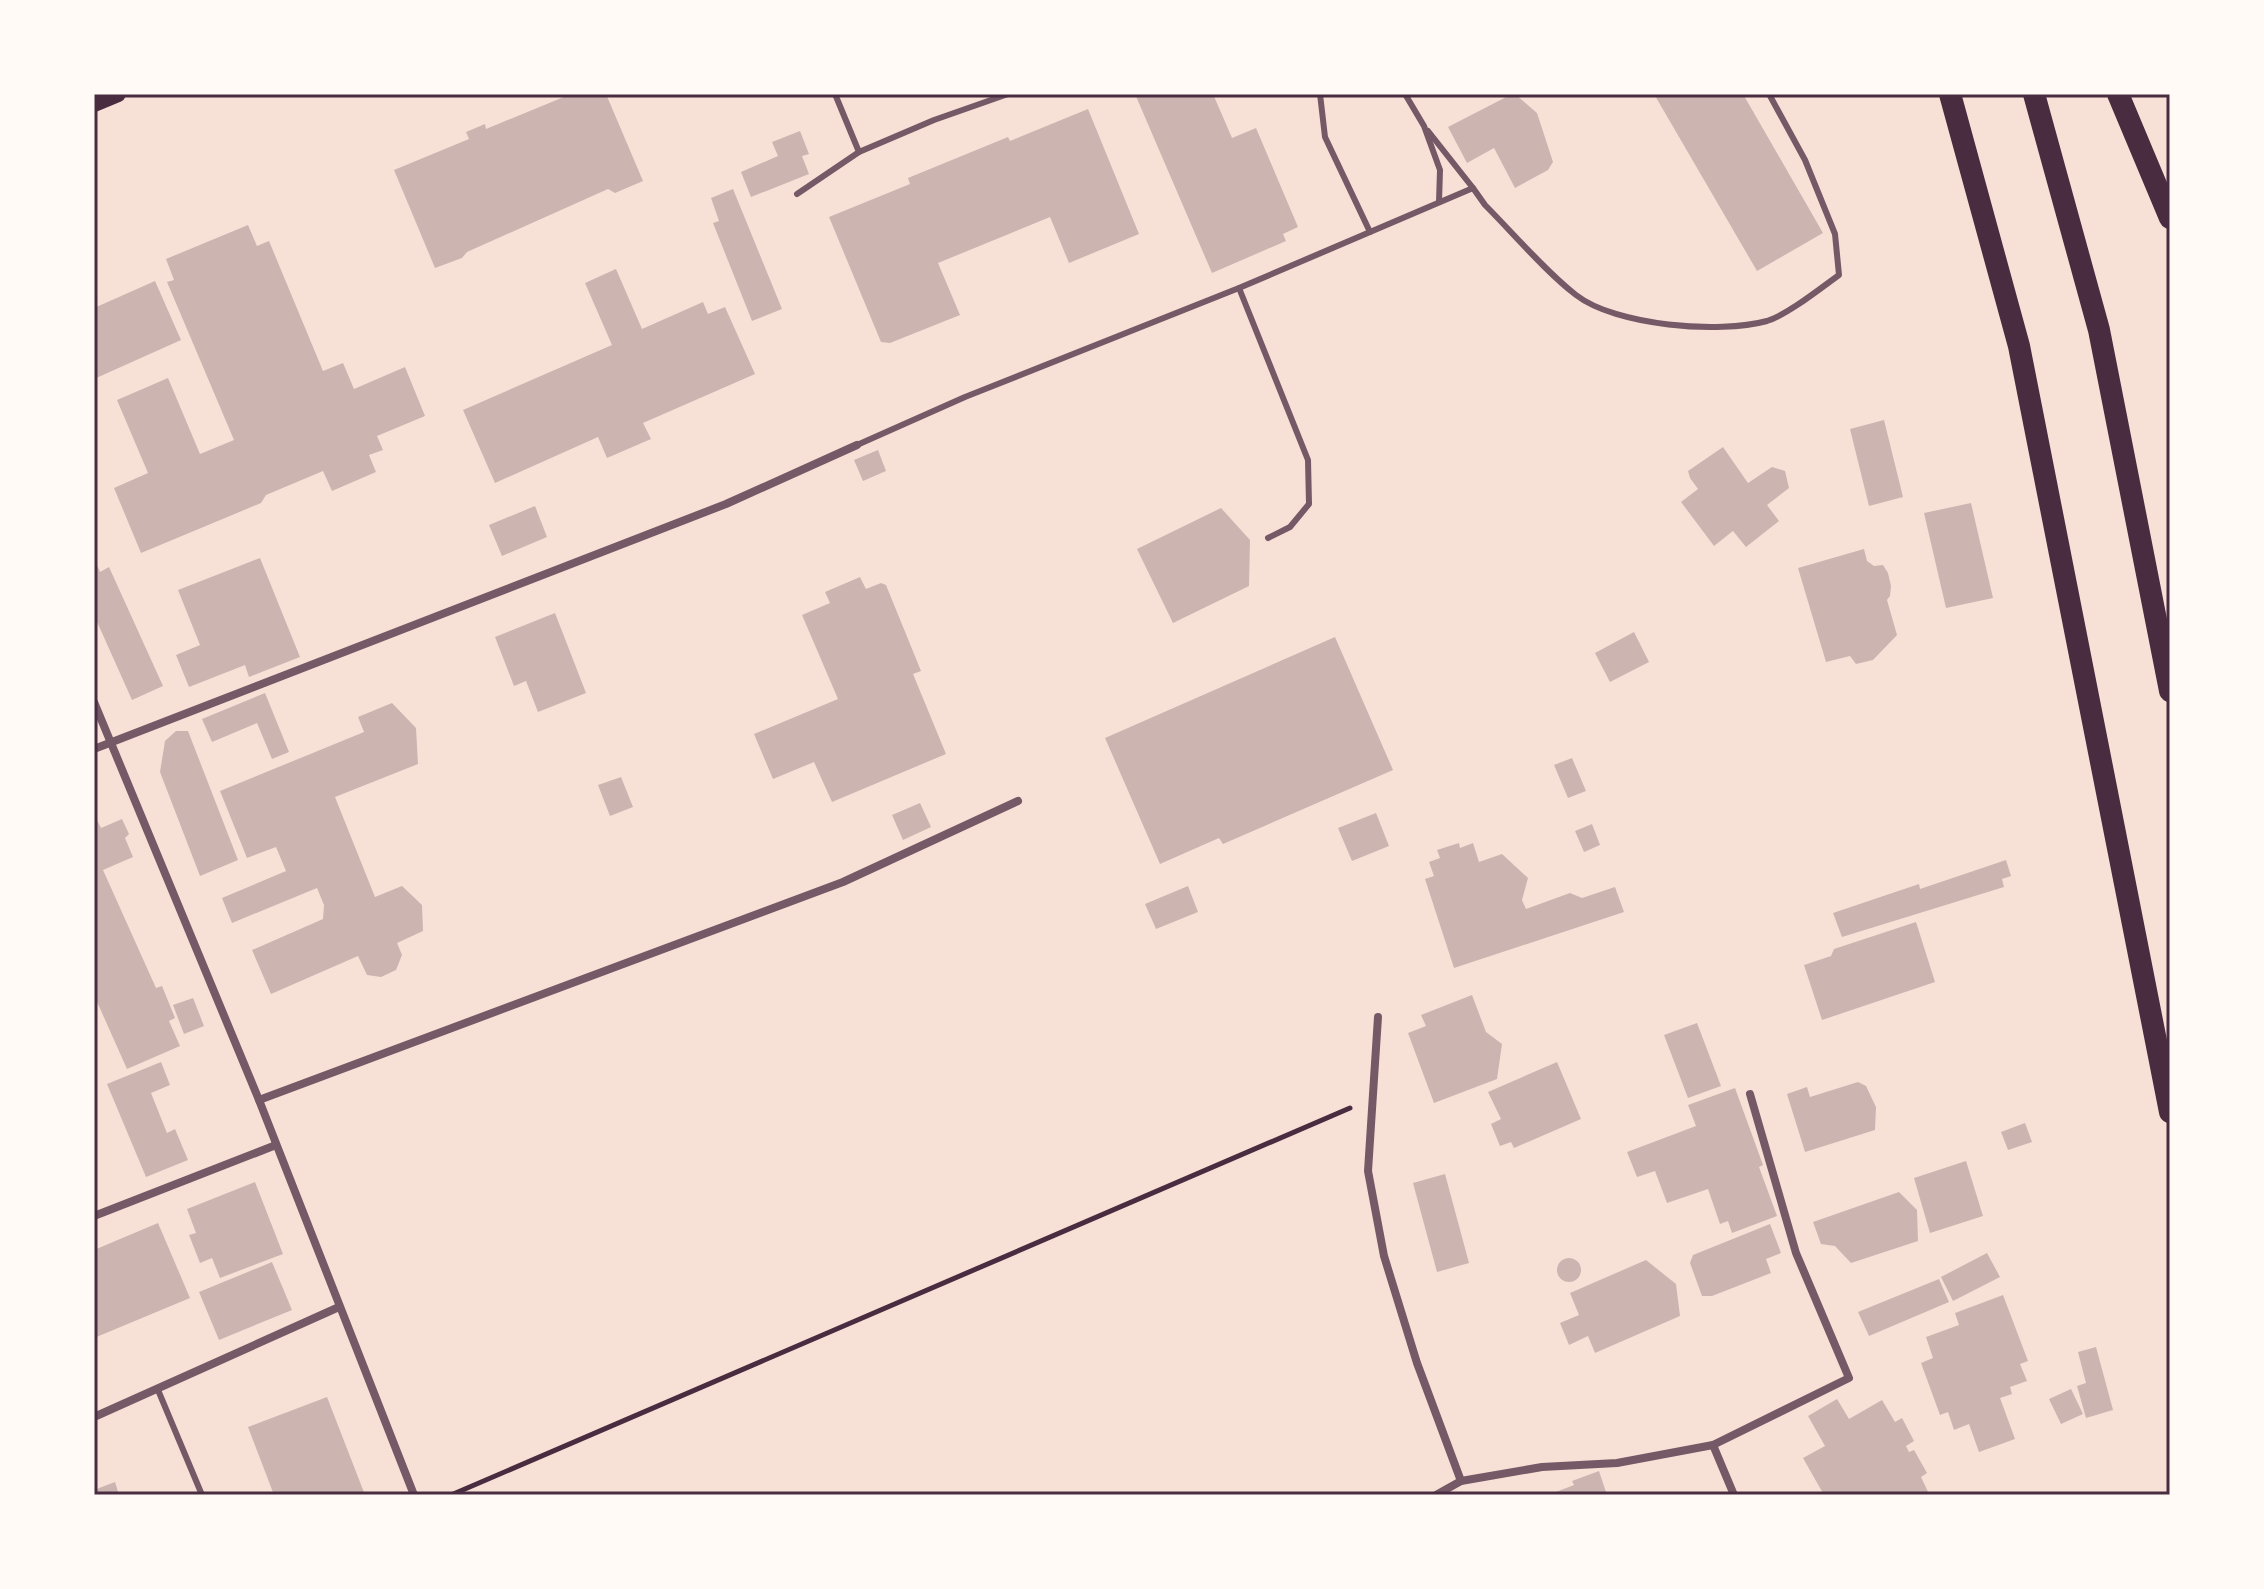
<svg xmlns="http://www.w3.org/2000/svg" width="2264" height="1589" font-family="'Roboto Condensed',sans-serif">
  <style>
    .building { fill: #ccb4b1 }
    .lines { fill: none; stroke-linecap: round; stroke-linejoin: round }
    .path { stroke: #4a2c40; stroke-width: 5 }
    .service { stroke: #755966; stroke-width: 6 }
    .minor { stroke: #755966; stroke-width: 8 }
    .secondary { stroke: #4a2c40; stroke-width: 16 }
    .trunk { stroke: #4a2c40; stroke-width: 22 }
    .neatline { fill: none; stroke: #4a2c40; stroke-width: 3 }
  </style>
  <rect width="100%" height="100%" fill="#f7e1d7"/>
  <g class="building">
    <polygon points="571,94 606,94 643,181 615,193 608,189 467,252 462,258 435,268 394,170 469,139 466,132 485,124 486,129"/>
    <polygon points="1135,94 1213,94 1232,138 1256,128 1298,227 1283,234 1286,241 1212,273"/>
    <polygon points="1512,94 1515,94 1537,113 1553,162 1548,170 1515,188 1494,148 1467,163 1448,127"/>
    <polygon points="1654,94 1743,94 1823,233 1757,271"/>
    <polygon points="1088,109 1139,234 1069,263 1050,217 938,263 960,315 890,343 881,342 829,217 910,184 908,178 1008,137 1010,141"/>
    <polygon points="800,131 809,154 802,156 809,174 751,197 741,172 778,156 772,142"/>
    <polygon points="733,189 782,309 752,321 713,223 719,221 711,198"/>
    <polygon points="248,225 257,246 269,241 323,371 343,363 354,389 405,367 425,416 377,436 383,450 369,455 376,472 332,491 323,471 266,495 261,503 141,553 114,488 148,473 117,400 168,378 200,454 234,440 167,282 174,280 166,259"/>
    <polygon points="616,269 642,329 703,302 708,314 725,307 755,374 643,423 651,439 607,458 598,437 495,483 463,410 612,345 585,283"/>
    <polygon points="155,281 181,340 94,379 94,308"/>
    <polygon points="1884,420 1903,497 1869,506 1850,429"/>
    <polygon points="1723,447 1748,483 1772,467 1785,471 1789,488 1767,505 1779,521 1746,547 1733,531 1714,546 1681,502 1698,489 1690,478 1688,471"/>
    <polygon points="878,450 886,471 863,481 854,460"/>
    <polygon points="1971,503 1993,598 1946,608 1924,513"/>
    <polygon points="535,506 547,537 502,556 489,525"/>
    <polygon points="1221,508 1250,540 1249,586 1173,623 1137,549"/>
    <polygon points="1864,549 1867,561 1874,566 1883,565 1888,573 1891,586 1890,596 1887,600 1897,635 1873,660 1856,664 1850,656 1826,662 1798,568"/>
    <polygon points="94,558 100,572 109,567 163,686 132,700 94,615"/>
    <polygon points="260,558 300,657 249,677 245,665 189,687 176,655 200,645 178,590"/>
    <polygon points="860,577 866,589 881,583 886,585 921,671 913,674 946,754 832,802 814,762 773,779 754,734 838,699 802,615 830,603 825,592"/>
    <polygon points="555,613 586,693 538,712 526,681 514,686 495,637"/>
    <polygon points="1634,632 1649,662 1610,682 1595,653"/>
    <polygon points="1335,637 1393,770 1223,844 1219,838 1160,864 1105,738"/>
    <polygon points="265,693 289,752 272,759 257,723 212,742 202,719"/>
    <polygon points="392,703 416,728 418,764 335,797 375,897 402,886 422,905 423,931 397,943 402,955 396,970 381,977 367,975 358,956 271,994 252,950 323,919 324,905 317,888 232,923 222,898 286,871 276,847 247,858 220,791 364,732 358,717"/>
    <polygon points="176,731 188,731 238,860 200,876 160,772 165,741"/>
    <polygon points="1572,758 1586,791 1568,798 1554,765"/>
    <polygon points="621,777 633,807 610,816 598,785"/>
    <polygon points="920,803 931,827 903,840 892,815"/>
    <polygon points="1376,813 1389,846 1352,861 1338,828"/>
    <polygon points="122,819 129,834 125,838 133,857 103,870 156,988 162,986 175,1018 169,1021 180,1046 127,1069 94,995 94,822 97,820 101,828"/>
    <polygon points="1592,824 1600,845 1584,852 1575,831"/>
    <polygon points="1459,843 1460,848 1473,843 1479,862 1502,854 1528,878 1522,900 1526,909 1570,893 1582,898 1615,887 1624,912 1454,968 1425,879 1434,876 1429,862 1440,858 1437,850"/>
    <polygon points="2006,860 2011,876 2002,879 2004,887 1842,937 1833,913 1919,884 1920,889"/>
    <polygon points="1188,886 1198,912 1156,929 1145,904"/>
    <polygon points="1916,922 1935,982 1822,1020 1804,965 1831,956 1834,949"/>
    <polygon points="1472,995 1486,1032 1502,1044 1497,1079 1434,1103 1408,1033 1426,1026 1421,1015"/>
    <polygon points="193,998 204,1026 184,1034 173,1005"/>
    <polygon points="1697,1023 1721,1086 1688,1098 1664,1035"/>
    <polygon points="161,1062 170,1085 151,1093 167,1133 175,1129 188,1160 146,1177 107,1084"/>
    <polygon points="1557,1062 1581,1119 1514,1148 1511,1142 1500,1146 1491,1124 1501,1119 1488,1092"/>
    <polygon points="1858,1082 1866,1086 1876,1107 1875,1130 1805,1152 1787,1094 1807,1087 1810,1097"/>
    <polygon points="1735,1088 1763,1165 1759,1167 1777,1216 1732,1233 1728,1221 1720,1224 1708,1189 1667,1203 1655,1171 1637,1177 1627,1152 1696,1126 1688,1105"/>
    <polygon points="2025,1123 2032,1142 2008,1150 2001,1132"/>
    <polygon points="1966,1161 1983,1216 1930,1233 1914,1178"/>
    <polygon points="1445,1174 1469,1263 1437,1272 1413,1183"/>
    <polygon points="255,1182 283,1254 220,1278 212,1258 200,1263 189,1235 196,1233 187,1209"/>
    <polygon points="1899,1192 1917,1210 1918,1241 1851,1263 1835,1246 1821,1244 1813,1222"/>
    <polygon points="158,1223 190,1298 94,1338 94,1250"/>
    <polygon points="1770,1224 1781,1253 1766,1259 1771,1273 1712,1296 1702,1296 1690,1263 1693,1255"/>
    <polygon points="1987,1253 2000,1277 1953,1301 1941,1277"/>
    <circle cx="1569" cy="1270" r="12"/>
    <polygon points="1646,1260 1676,1284 1680,1316 1595,1353 1588,1336 1569,1345 1560,1323 1579,1315 1570,1293"/>
    <polygon points="272,1262 292,1310 219,1340 199,1292"/>
    <polygon points="1939,1279 1949,1302 1869,1336 1858,1312"/>
    <polygon points="2003,1295 2028,1361 2020,1364 2027,1381 2010,1387 2012,1394 2000,1398 2015,1439 1979,1452 1969,1424 1954,1430 1948,1412 1940,1415 1921,1363 1933,1358 1926,1337 1959,1325 1955,1313"/>
    <polygon points="2096,1347 2113,1410 2086,1418 2077,1386 2086,1383 2078,1352"/>
    <polygon points="2071,1389 2083,1414 2061,1424 2049,1399"/>
    <polygon points="327,1397 365,1495 274,1495 248,1427"/>
    <polygon points="1837,1399 1849,1419 1882,1400 1895,1422 1902,1418 1914,1441 1906,1446 1909,1452 1914,1450 1927,1473 1921,1477 1929,1494 1824,1495 1803,1458 1825,1446 1808,1416"/>
    <polygon points="1599,1471 1607,1495 1548,1495 1574,1485 1572,1481"/>
    <polygon points="115,1482 119,1495 94,1495 94,1490"/>
  </g>
  <g class="lines">
    <polyline class="path" points="451,1495 1350,1108"/>
    <g class="service">
      <polyline points="1320,94 1325,137 1370,232"/>
      <polyline points="1405,94 1424,126 1440,170 1439,202"/>
      <polyline points="1428,131 1473,188"/>
      <polyline points="859,152 934,120 1008,94"/>
      <polyline points="797,194 859,152 835,94"/>
      <polyline points="1239,288 1308,460 1309,504 1290,527 1268,538"/>
      <path d="M857 445 965 397 1239 288 1473 188 1485 205C1513 233 1545 271 1576 295 1616 326 1719 334 1767 321 1787 315 1821 288 1839 275L1835 234 1805 160 1769 94"/>
      <polyline points="158,1390 202,1495"/>
    </g>
    <g class="minor">
      <polyline points="94,702 259,1100 414,1495"/>
      <polyline points="94,749 726,504 857,445"/>
      <polyline points="1378,1017 1368,1171 1384,1256 1417,1363 1461,1481"/>
      <polyline points="259,1100 843,882 1018,801"/>
      <polyline points="94,1216 276,1145"/>
      <polyline points="94,1417 339,1307"/>
      <polyline points="1713,1445 1734,1495"/>
      <polyline points="1436,1495 1461,1481 1542,1467 1617,1463 1713,1445 1849,1378 1796,1253 1750,1094"/>
    </g>
    <polyline class="secondary" points="94,104 118,94"/>
    <g class="trunk">
      <polyline points="1950,94 2019,346 2170,1112"/>
      <polyline points="2034,94 2099,330 2170,691"/>
      <polyline points="2118,94 2170,218"/>
    </g>
  </g>
  <rect width="2264" height="1589" fill="none" stroke="#fffaf5" stroke-width="192"/>
  <rect x="96" y="96" width="2072" height="1397" class="neatline"/>
</svg>
